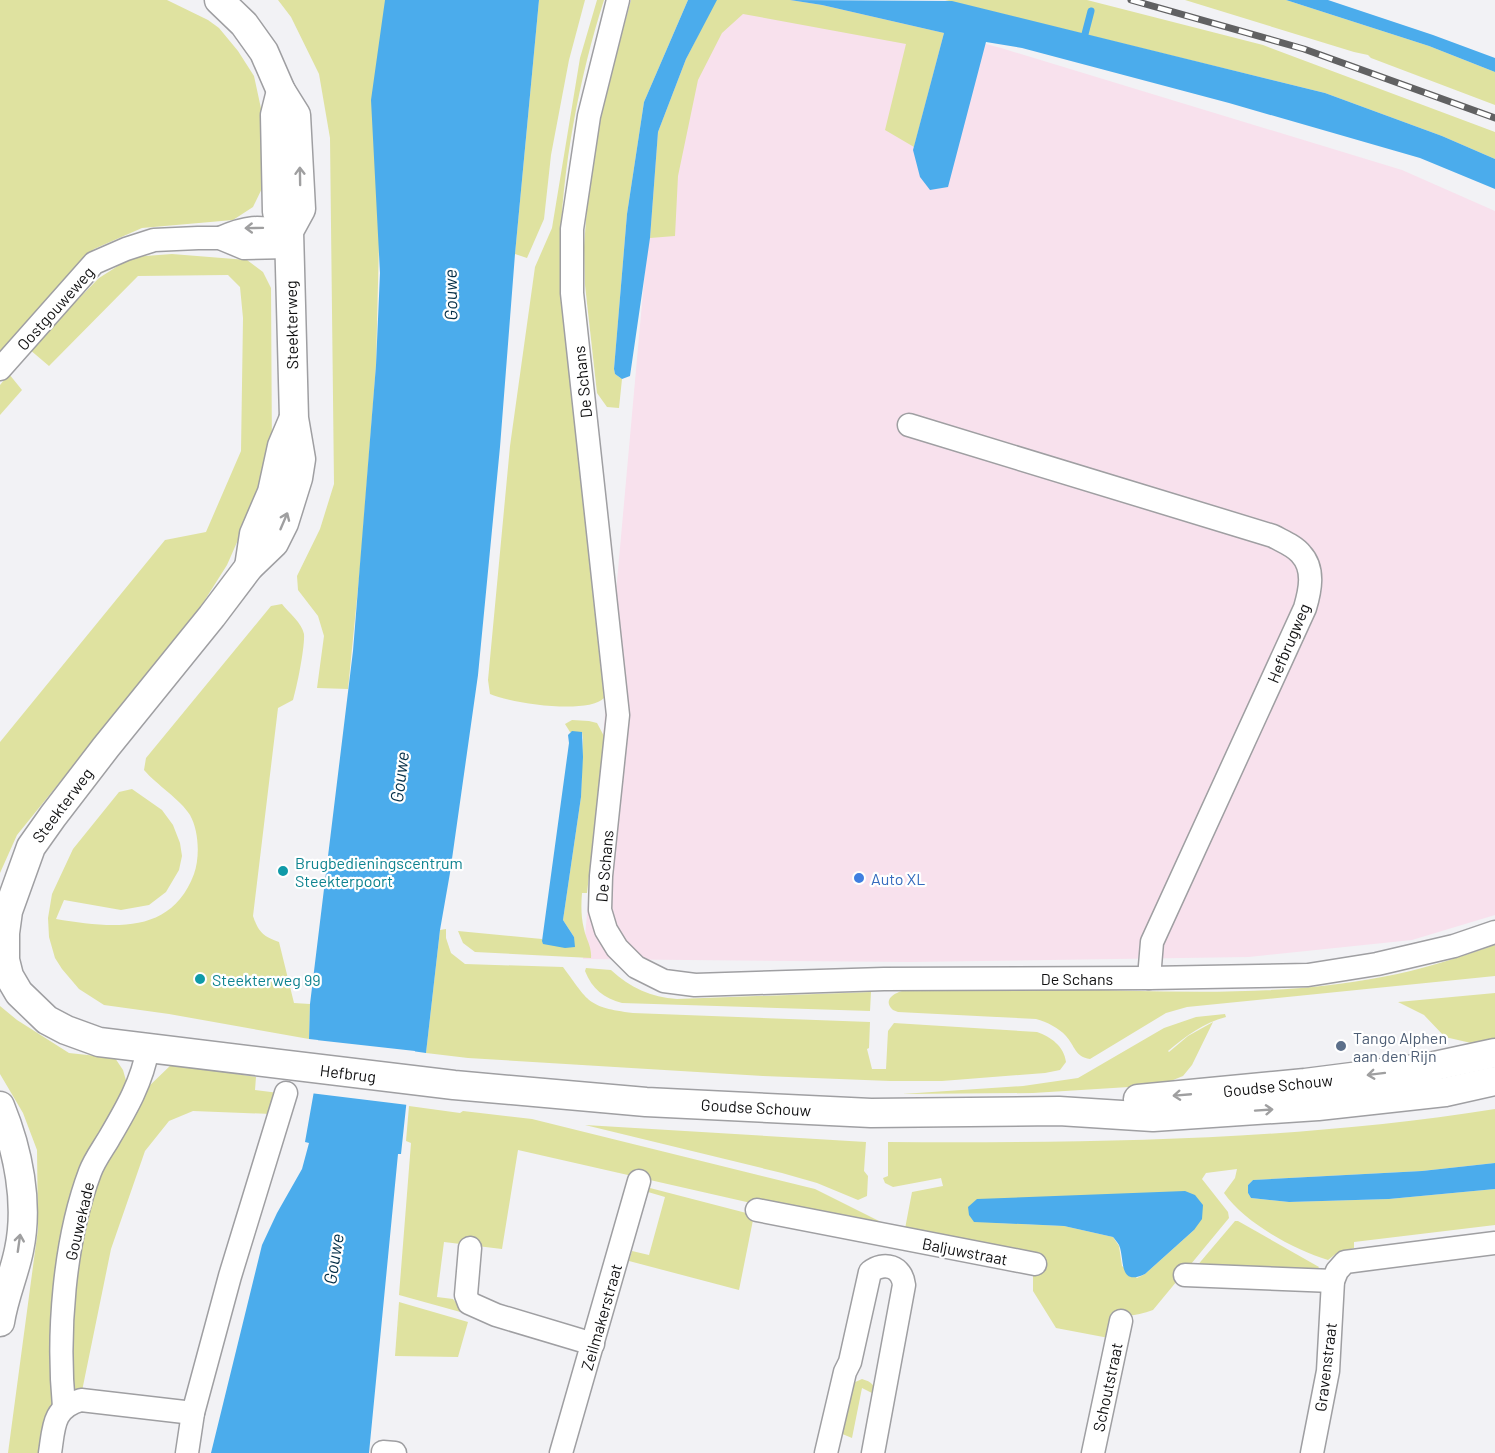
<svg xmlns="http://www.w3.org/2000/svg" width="1495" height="1453" font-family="Barlow,sans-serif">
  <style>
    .industrial { fill: #f8e1ed }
    .green { fill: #dfe2a0; fill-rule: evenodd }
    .water { fill: #4bacec }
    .pier { fill: #f2f2f5 }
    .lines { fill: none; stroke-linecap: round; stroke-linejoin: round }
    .stream { stroke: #4bacec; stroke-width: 7 }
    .minor-casing { stroke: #9f9fa2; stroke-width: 25 }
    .major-casing { stroke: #9f9fa2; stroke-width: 31 }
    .minor { stroke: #fff; stroke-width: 22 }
    .major { stroke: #fff; stroke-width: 28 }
    .rail-casing { stroke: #616162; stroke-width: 7 }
    .rail { stroke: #fff; stroke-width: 4.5; stroke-dasharray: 14; stroke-linecap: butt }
    .oneway { stroke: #9f9fa0 }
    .culture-dot { fill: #0f9aa8; stroke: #fff; stroke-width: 2 }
    .shop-dot { fill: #3f7fe0; stroke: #fff; stroke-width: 2 }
    .service-dot { fill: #5c6f8a; stroke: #fff; stroke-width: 2 }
    .labels { text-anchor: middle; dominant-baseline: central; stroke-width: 4.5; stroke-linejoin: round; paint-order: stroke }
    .street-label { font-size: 16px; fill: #101011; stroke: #fff }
    .culture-label { font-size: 16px; fill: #0d838f; stroke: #fff; text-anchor: start }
    .shop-label { font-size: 16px; fill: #366cbe; stroke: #fff; text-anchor: start }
    .service-label { font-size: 16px; fill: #4e5e75; stroke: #fff; text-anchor: start }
    .water-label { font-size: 18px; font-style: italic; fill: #032e47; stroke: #fff }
  </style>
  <rect width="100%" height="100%" fill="#f2f2f5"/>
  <polygon class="industrial" points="712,0 820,0 1001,48 1402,170 1495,211 1495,915 1412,940 1249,957 910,962 583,959 662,81"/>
  <g class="green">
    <polygon points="0,0 167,0 208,20 219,28 238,51 254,76 265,127 268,176 253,207 233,220 142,228 94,249 0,352"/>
    <polygon points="278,0 385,0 376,365 361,558 348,689 317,688 324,636 318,616 298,590 297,576 320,529 334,484 330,138 319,74 291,17"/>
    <polygon points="539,0 585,0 569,60 551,155 544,219 527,258 515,254"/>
    <path d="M597 0H604C579 78 562 169 560 252 560 270 561 288 562 306L604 698C587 715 511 703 490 694L488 680 510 446 535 267 552 228 580 58Z"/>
    <polygon points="631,0 688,0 644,102 627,214 614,369 615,374 622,379 619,408 607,407 597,393 585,285 584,247 589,179 604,100"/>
    <polygon points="716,0 790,0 822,5 944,33 914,147 885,130 906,44 743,14 722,33 698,80 678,176 675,236 650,238 658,132 686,59"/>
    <polygon points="945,0 1087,0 1263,45 1495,132 1495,159 1442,136 1325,93"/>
    <polygon points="1185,0 1286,0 1429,46 1495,72 1495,105 1371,58 1368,55 1354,52"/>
    <polygon points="172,254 247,260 263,272 271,288 272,456 259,492 227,565 196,614 17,835 0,873 0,742 165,540 206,532 241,451 243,318 240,287 228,275 138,276 49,366 29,349 99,278 132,257"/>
    <polygon points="9,374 22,390 0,415 0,385"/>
    <path d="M282 604C289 613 302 623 304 634 305 647 297 687 293 700L278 708 253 916C258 931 263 937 279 942L294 1003 310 1004 309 1039 169 1014 104 1005 79 989 62 969 55 958 49 937 48 918 52 894 73 849 119 792 132 789 162 810 173 825 180 843 182 856 179 870 166 892 149 905 121 910 64 900 56 919C111 928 171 936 194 874 200 857 199 831 190 815 181 800 157 785 144 770L146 758 271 606Z"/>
    <path d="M572 720 589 721 597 723 605 738 587 893H582C581 905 581 917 584 929 586 939 592 947 591 958L475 952 463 943 458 931 542 939V941L574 937 563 920 581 797 583 738 582 732H570L565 724Z"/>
    <path d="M446 929V938L451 953 465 964 563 967C589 1002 587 1007 633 1013L870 1022 869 1048 867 1049 872 1069H886L888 1031 894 1023 1037 1032C1051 1037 1064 1046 1066 1062L1060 1070 1045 1073 942 1081H890L763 1076 468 1058 426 1053 440 930Z"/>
    <path d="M1495 945V976L1187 1007 1166 1013 1090 1059C1075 1057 1075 1046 1066 1036 1059 1028 1047 1022 1036 1019L898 1012 893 1010C883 1001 892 994 902 991 953 991 1005 988 1056 989 1164 991 1275 998 1382 977 1420 970 1458 958 1495 945Z"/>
    <path d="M586 968 611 970C630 988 651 997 677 999L871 992 870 1011 622 1003C604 998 592 989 585 971Z"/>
    <polygon points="1495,993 1495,1039 1471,1043 1445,1037 1424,1015 1398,1002"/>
    <polygon points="0,1006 17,1020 69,1053 115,1058 123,1070 127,1084 86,1163 52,1406 42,1453 8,1453 38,1229 37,1150 23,1113 0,1074"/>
    <path d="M1225 1014 1226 1017C1203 1023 1186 1036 1168 1051L1169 1052 1188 1036 1213 1022 1192 1065 1183 1076 1161 1085 1033 1093 902 1094 1023 1086 1078 1078 1164 1028 1196 1017Z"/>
    <polygon points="172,1064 256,1077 255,1090 279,1093 271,1114 193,1111 169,1121 145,1151 111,1249 82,1391 73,1395 71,1339 75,1277 94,1185 147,1088"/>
    <polygon points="409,1106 460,1113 463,1111 532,1119 815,1189 885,1224 751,1203 518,1150 502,1249 444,1242 437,1297 453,1299 464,1313 399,1295 411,1143 406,1141"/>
    <path d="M1495 1109V1163L1422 1171 1253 1180 1248 1185V1193L1251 1198 1289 1202 1389 1199 1495 1189V1225L1354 1242V1248L1337 1253 1328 1260C1293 1249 1245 1223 1224 1193L1235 1178 1237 1169 1206 1173 1202 1179 1228 1212 1229 1218 1153 1310C1139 1315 1125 1318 1111 1313L1117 1323 1114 1339 1056 1328 1033 1291V1259L904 1234 912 1192 943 1186 941 1178 893 1187 885 1183 883 1178 888 1176V1142C1091 1143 1294 1141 1495 1109ZM974 1222 1194 1230 1145 1274 1137 1278 1122 1266 1119 1246 1113 1237 1064 1226Z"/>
    <polygon points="585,1125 866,1142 864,1171 868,1176 867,1196 858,1200 817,1183 782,1173"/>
    <polygon points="650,1188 754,1215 739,1290 629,1261 632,1251 649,1255 665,1197 648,1192"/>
    <polygon points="1235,1221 1238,1221 1319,1267 1313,1276 1196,1267"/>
    <polygon points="399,1302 468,1322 458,1357 395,1356"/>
    <path d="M862 1379C872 1382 875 1385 876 1395L862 1388 852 1438 840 1433 853 1383Z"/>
  </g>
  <g class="water">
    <polygon points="385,0 539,0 515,254 500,447 478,675 450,873 440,930 426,1053 412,1051 401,1154 398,1154 369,1453 211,1453 262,1245 277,1213 302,1169 309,1143 305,1142 314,1091 318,1040 309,1039 310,1004 353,651 376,365 380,273 371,100"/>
    <polygon points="688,0 717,0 686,59 658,132 650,238 630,376 622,379 615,374 614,369 627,214 644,102"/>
    <polygon points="790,0 952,1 1325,93 1442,136 1495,159 1495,189 1420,158 1229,103 1022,48 986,42 948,187 930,190 920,177 913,150 944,33 822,5"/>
    <polygon points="1286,0 1328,0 1433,35 1495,58 1495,72 1429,46"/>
    <polygon points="572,731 582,732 583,757 581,797 563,920 574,937 575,947 565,948 543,944 542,941 569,743 568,735"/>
    <polygon points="1495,1163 1495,1189 1389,1199 1289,1202 1251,1198 1248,1193 1248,1185 1253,1180 1422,1171"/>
    <path d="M1185 1191 1195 1195 1203 1205 1202 1219 1194 1230 1145 1274C1118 1287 1125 1259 1119 1245 1117 1242 1115 1239 1113 1237L1064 1226 974 1222 969 1215 968 1207 977 1199Z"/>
  </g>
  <polygon class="pier" points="316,1040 415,1051 408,1105 310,1093"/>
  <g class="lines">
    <polyline class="stream" points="1085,34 1091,11"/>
    <g class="minor-casing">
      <g id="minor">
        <polyline points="618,0 589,116 572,229 572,293 618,715 601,876 600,910 606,930 617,948 636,967 664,981 695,985 884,979 1149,978 1308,975 1377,964 1454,946 1495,932"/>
        <path d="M220 238C250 225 258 227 289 231"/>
        <polyline points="0,369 94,263 126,249 154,240 198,238 220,238 244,248 289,247"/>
        <path d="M909 425 1273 536C1282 541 1295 546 1301 554 1315 569 1310 591 1305 608L1152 942 1149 978"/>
        <polyline points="757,1210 1035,1264"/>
        <polyline points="470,1248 466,1295 469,1303 496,1315 593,1344"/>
        <polyline points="1185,1275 1333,1281"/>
        <path d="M64 1407C57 1334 64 1241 90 1172 94 1161 102 1150 108 1140 125 1111 142 1083 148 1048"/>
        <polyline points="383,1452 395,1453"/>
        <path d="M50 1453C54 1428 52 1408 81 1400L193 1413"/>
        <polyline points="187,1453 193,1413 230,1276 286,1093"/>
        <polyline points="561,1453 639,1181"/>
        <path d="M826 1453 845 1372 850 1362 870 1272C884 1261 902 1266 904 1285L873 1453"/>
        <polyline points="1093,1453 1121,1321"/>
        <polyline points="1312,1453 1328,1371 1333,1281 1337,1271 1345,1262 1495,1243"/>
      </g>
    </g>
    <g class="major-casing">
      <g id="major">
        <polyline points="219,0 244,24 264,52 281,91 296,115 301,209 289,231 294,418 301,459 298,478 284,523 274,543 249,567 212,616 106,747 53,816 31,847 8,911 5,933 5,960 9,976 19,993 47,1020 66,1030 99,1042 454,1085 646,1102 871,1113 1059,1111 1153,1117 1318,1106 1445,1092 1495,1081"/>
        <polyline points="281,91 275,115 277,212 289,231"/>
        <polyline points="249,567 254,534 272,492 282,446 293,420"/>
        <polyline points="1138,1099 1305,1083 1430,1067 1495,1053"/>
        <path d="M0 1106C18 1150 29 1203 19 1250 14 1275 4 1296 0 1322"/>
      </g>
    </g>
    <use href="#minor" class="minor"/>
    <use href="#major" class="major"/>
    <g class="rail-casing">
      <polyline id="rail" points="1131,0 1304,49 1495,118"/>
    </g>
    <use href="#rail" class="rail"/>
  </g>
  <defs><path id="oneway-shaft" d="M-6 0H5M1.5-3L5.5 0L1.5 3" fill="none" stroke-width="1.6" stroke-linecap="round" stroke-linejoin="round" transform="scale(1.5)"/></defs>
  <g class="oneway">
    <use href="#oneway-shaft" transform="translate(300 176) rotate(-91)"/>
    <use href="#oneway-shaft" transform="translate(254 228) rotate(179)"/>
    <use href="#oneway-shaft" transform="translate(284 521) rotate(-67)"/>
    <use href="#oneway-shaft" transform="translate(1376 1074) rotate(173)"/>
    <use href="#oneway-shaft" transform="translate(1182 1095) rotate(175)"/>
    <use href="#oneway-shaft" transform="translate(1264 1110) rotate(-4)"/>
    <use href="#oneway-shaft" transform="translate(19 1243) rotate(-82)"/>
  </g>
  <g class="culture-dot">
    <circle cx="283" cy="871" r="6"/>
    <circle cx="200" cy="979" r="6"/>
  </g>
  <circle class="shop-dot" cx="859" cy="878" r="6"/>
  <circle class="service-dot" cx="1341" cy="1046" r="6"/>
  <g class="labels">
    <g class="street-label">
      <text transform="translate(55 308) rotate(-48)">Oostgouweweg</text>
      <text transform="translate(291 325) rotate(-91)">Steekterweg</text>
      <text transform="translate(582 382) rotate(-96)">De Schans</text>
      <text transform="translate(1288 643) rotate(-67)">Hefbrugweg</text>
      <text transform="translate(62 805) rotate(-53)">Steekterweg</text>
      <text transform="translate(604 866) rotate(-85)">De Schans</text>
      <text x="1077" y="978">De Schans</text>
      <text transform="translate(348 1073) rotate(7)">Hefbrug</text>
      <text transform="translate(1278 1085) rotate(-6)">Goudse Schouw</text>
      <text transform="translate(756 1107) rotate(3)">Goudse Schouw</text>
      <text transform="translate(79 1221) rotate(-77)">Gouwekade</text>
      <text transform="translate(965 1251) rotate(11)">Baljuwstraat</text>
      <text transform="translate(601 1317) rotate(-74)">Zeilmakerstraat</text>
      <text transform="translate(1325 1367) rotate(-83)">Gravenstraat</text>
      <text transform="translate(1107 1387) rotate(-78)">Schoutstraat</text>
    </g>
    <g class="culture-label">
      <text x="295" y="862">Brugbedieningscentrum<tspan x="295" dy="18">Steekterpoort</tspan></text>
      <text x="212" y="979">Steekterweg 99</text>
    </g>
    <g class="shop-label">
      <text x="871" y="878">Auto XL</text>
    </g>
    <g class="service-label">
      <text x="1353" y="1037">Tango Alphen<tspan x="1353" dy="18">aan den Rijn</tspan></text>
    </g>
    <g class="water-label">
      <text transform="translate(450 295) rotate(-91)">Gouwe</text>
      <text transform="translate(399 777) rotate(-83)">Gouwe</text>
      <text transform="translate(333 1259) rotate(-81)">Gouwe</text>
    </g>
  </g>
</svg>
